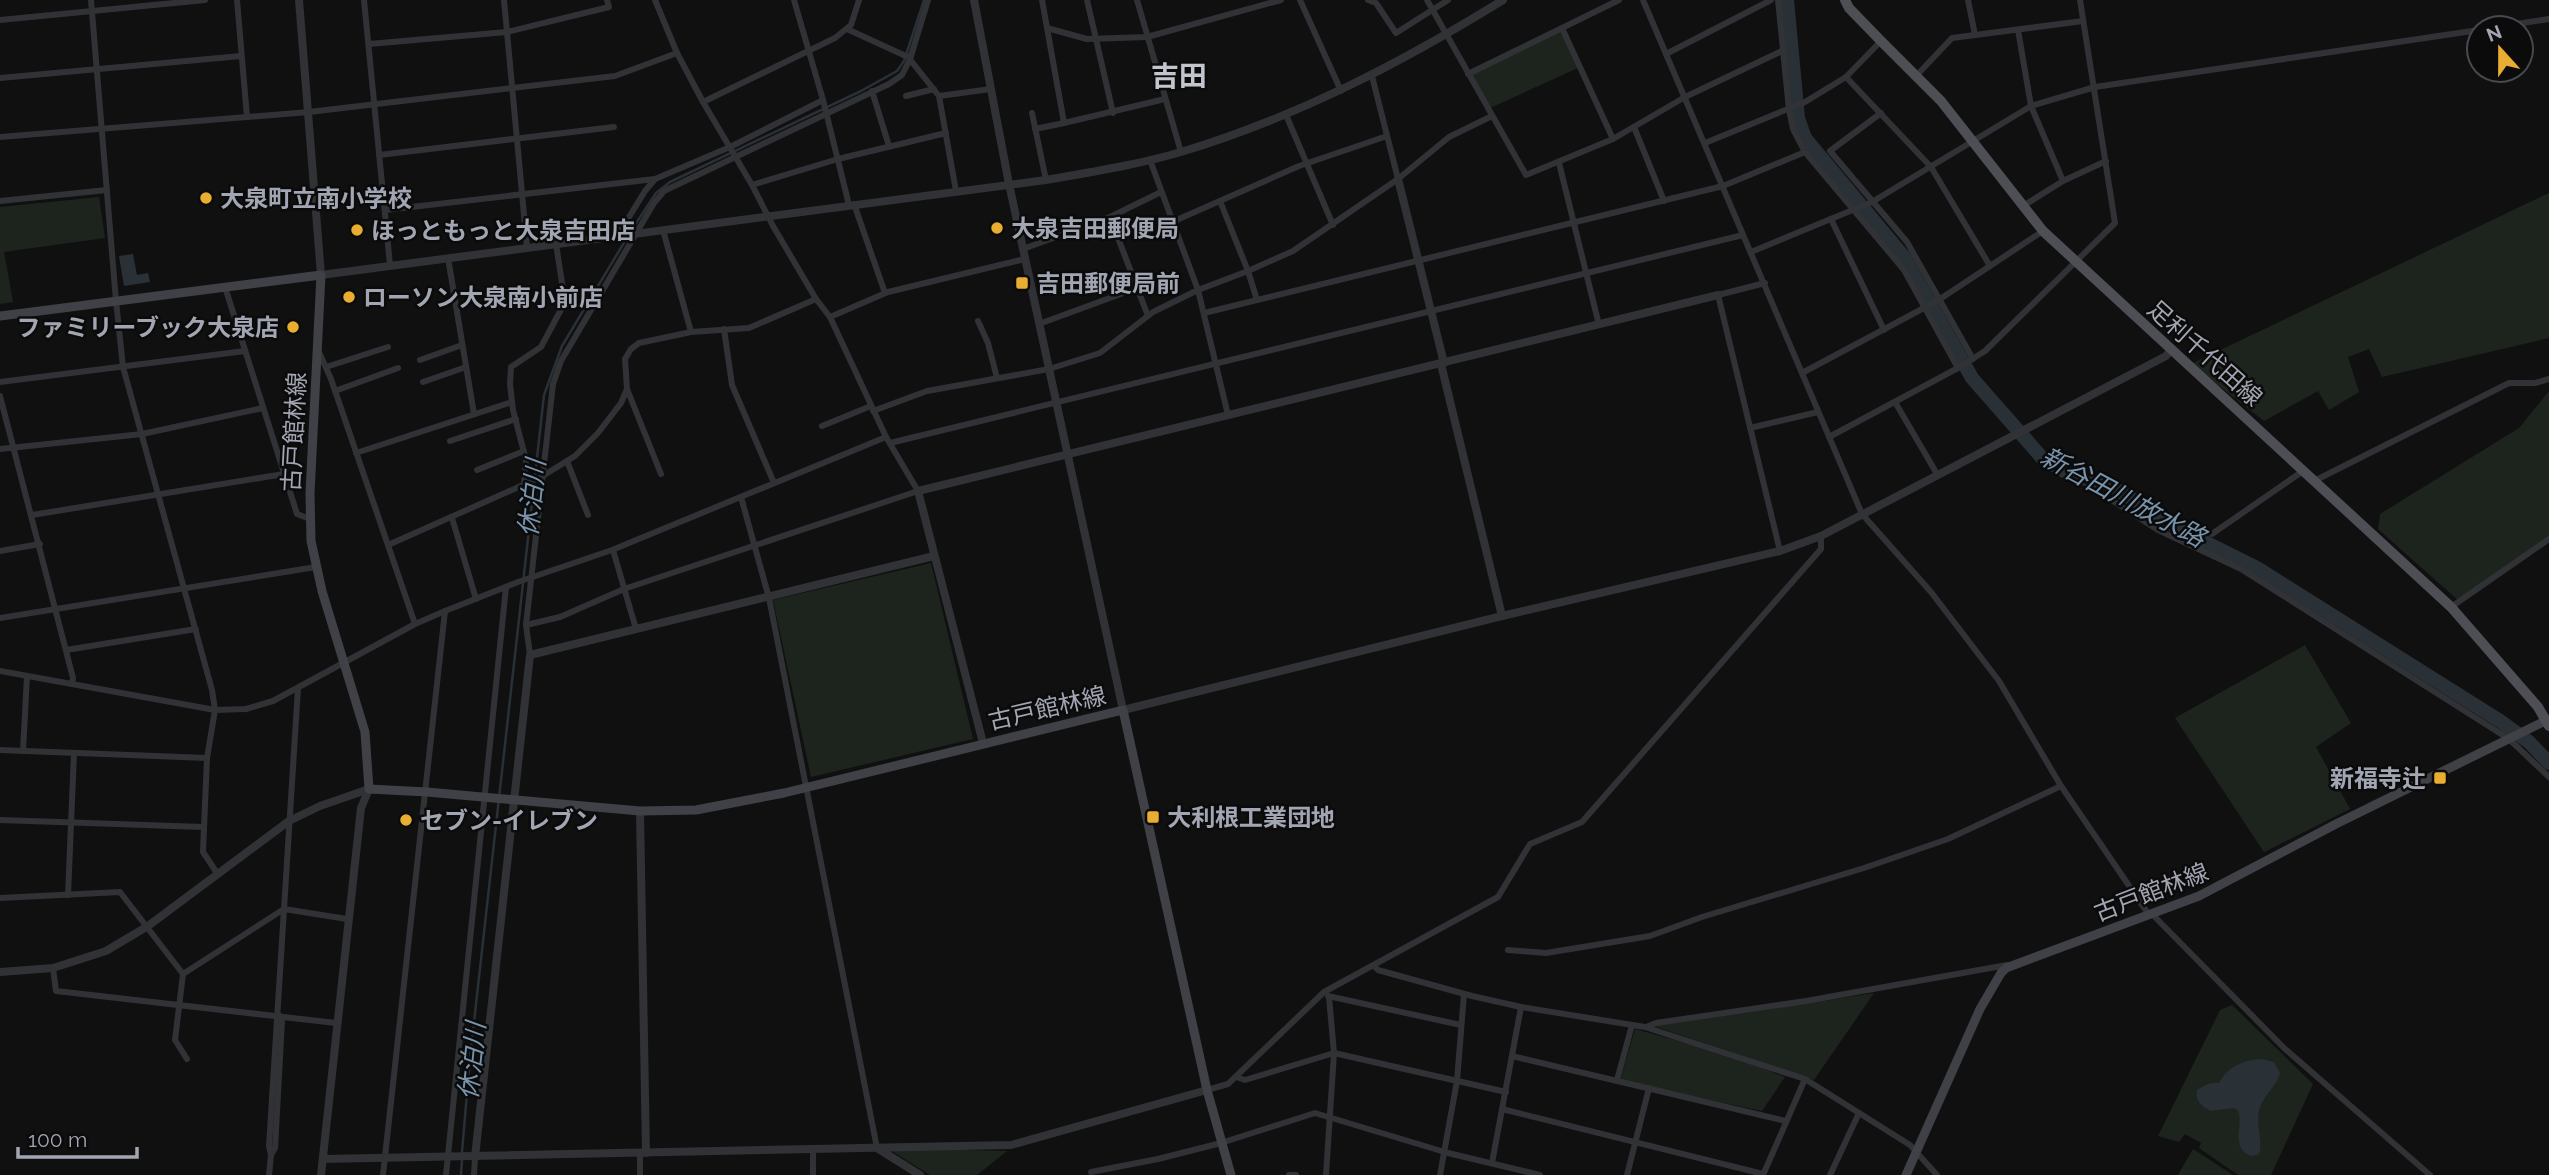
<svg xmlns="http://www.w3.org/2000/svg" width="2549" height="1175" font-family="Raleway,'Noto Sans JP',sans-serif">
  <style>
    .green { fill: #1d241d }
    .water { fill: #293036 }
    .lines { fill: none; stroke-linecap: round; stroke-linejoin: round }
    .stream { stroke: #293036; stroke-width: 2.5 }
    .river { stroke: #293036; stroke-width: 14 }
    .minor { stroke: #313236; stroke-width: 6 }
    .tertiary { stroke: #313236; stroke-width: 8 }
    .secondary { stroke: #3f4146; stroke-width: 9 }
    .primary { stroke: #4d4f55; stroke-width: 10 }
    .poi-dot { fill: #e8ad31; stroke: #0b0b0c; stroke-width: 2.5 }
    .labels { text-anchor: middle; dominant-baseline: central; stroke-width: 5; stroke-linejoin: round; paint-order: stroke }
    .poi-label { font-size: 24px; font-weight: bold; fill: #a2a6b2; stroke: #0b0b0c; text-anchor: start }
    .street-label { font-size: 24px; fill: #a2a6b2; stroke: #0b0b0c }
    .water-label { font-size: 26px; font-style: italic; fill: #7994ac; stroke: #0b0b0c }
    .quarter-label { font-size: 28px; font-weight: bold; fill: #c2c5ce; stroke: #0b0b0c }
  </style>
  <rect width="100%" height="100%" fill="#101011"/>
  <g class="green">
    <polygon points="1562,28 1580,67 1488,109 1468,74"/>
    <polygon points="2549,193 2549,338 2382,377 2369,349 2348,357 2359,392 2329,410 2318,391 2264,421 2191,364"/>
    <polygon points="99,197 105,238 4,252 13,302 0,304 0,207"/>
    <polygon points="2549,391 2549,539 2459,601 2378,529 2380,514 2519,428"/>
    <polygon points="931,563 973,739 811,777 773,600"/>
    <polygon points="2305,645 2351,723 2316,747 2350,809 2264,852 2175,718"/>
    <polygon points="1874,993 1814,1080 1654,1026 1843,998"/>
    <polygon points="2232,1005 2313,1084 2271,1175 2238,1175 2199,1148 2201,1143 2185,1134 2179,1142 2158,1136 2220,1010"/>
    <polygon points="1635,1029 1733,1056 1785,1077 1762,1111 1620,1081"/>
    <polygon points="887,1148 1007,1151 977,1175 930,1175"/>
    <polygon points="2193,1149 2233,1175 2178,1175"/>
  </g>
  <g class="water">
    <polygon points="133,254 137,275 148,273 150,282 124,286 119,256"/>
    <path d="M2262 1059 2274 1062 2280 1073C2277 1086 2265 1093 2260 1107 2255 1121 2262 1137 2260 1152L2257 1155 2250 1156C2230 1146 2244 1126 2238 1110L2233 1108 2211 1111C2201 1106 2195 1101 2197 1090 2205 1085 2210 1082 2219 1083 2228 1066 2244 1060 2262 1059Z"/>
  </g>
  <g class="lines">
    <g class="stream">
      <polyline points="631,231 656,193 670,182 861,91 897,71 904,61 924,0"/>
      <polyline points="462,1152 470,1058 544,395 562,346 628,236"/>
      <polyline points="461,1175 462,1159"/>
    </g>
    <polyline class="river" points="1787,0 1798,118 1805,138 1904,257 1972,378 2043,459 2073,476 2108,484 2183,531 2257,568 2500,721 2529,742 2549,763"/>
    <g class="minor">
      <polyline points="237,0 247,117"/>
      <polyline points="364,0 390,265"/>
      <polyline points="504,0 527,247"/>
      <polyline points="794,0 823,100 849,205"/>
      <polyline points="1042,0 1064,123 1165,99"/>
      <polyline points="1087,0 1113,113"/>
      <polyline points="1137,0 1181,152"/>
      <polyline points="1300,0 1341,91"/>
      <polyline points="1368,0 1376,3 1396,33 1448,0"/>
      <polyline points="1427,0 1526,175 1613,139 1685,97 1784,50"/>
      <polyline points="1643,0 1862,514 1931,592 1999,681 2061,786 2149,915"/>
      <polyline points="1778,0 1789,110 1793,129 1805,152 1904,270 1958,368"/>
      <polyline points="1968,0 1975,35"/>
      <polyline points="0,20 205,0"/>
      <polyline points="1047,28 1087,39 1147,37 1281,0"/>
      <polyline points="1562,28 1613,139"/>
      <polyline points="2490,28 2549,19"/>
      <polyline points="847,29 908,57 939,96 956,191"/>
      <polyline points="2018,30 2031,106 2063,181"/>
      <polyline points="369,44 507,32 609,7 607,0"/>
      <polyline points="1666,54 1771,0"/>
      <polyline points="1468,74 1619,0"/>
      <polyline points="1917,75 1952,38 2083,21"/>
      <polyline points="1372,76 1398,179"/>
      <polyline points="1846,77 1931,167 1990,266"/>
      <polyline points="0,78 241,56"/>
      <polyline points="872,91 889,146"/>
      <polyline points="906,96 934,89"/>
      <polyline points="939,96 991,89"/>
      <polyline points="703,102 835,38 851,25 859,0"/>
      <polyline points="1032,113 1046,180"/>
      <polyline points="1881,113 1830,151 1907,242 1973,359"/>
      <polyline points="1286,115 1333,225"/>
      <polyline points="1634,127 1664,201"/>
      <polyline points="1035,129 1064,123"/>
      <polyline points="0,137 309,112 615,76 677,53"/>
      <polyline points="1705,143 1805,102 1846,77 1881,41"/>
      <polyline points="379,155 614,127"/>
      <polyline points="1150,160 1198,290 1228,415"/>
      <polyline points="1559,163 1599,325"/>
      <polyline points="752,185 838,159 946,133"/>
      <polyline points="0,201 107,190"/>
      <polyline points="1220,201 1248,271 1257,300"/>
      <polyline points="854,204 885,293"/>
      <polyline points="2023,206 2063,181 2106,161"/>
      <polyline points="385,210 655,179"/>
      <polyline points="1110,217 1148,316"/>
      <polyline points="1831,219 1884,330"/>
      <polyline points="1172,222 1299,166 1387,136"/>
      <polyline points="663,230 691,332"/>
      <polyline points="618,235 645,191 655,179 730,147 823,100"/>
      <polyline points="1023,249 1110,217 1161,192"/>
      <polyline points="1751,252 1872,202 2031,106 2095,87 2479,30"/>
      <polyline points="448,258 474,414"/>
      <polyline points="1765,283 1718,295 1780,551"/>
      <polyline points="225,287 297,514 310,519"/>
      <polyline points="1204,313 1723,186 1805,152"/>
      <polyline points="830,317 888,292 1025,259"/>
      <polyline points="978,321 988,343 997,378"/>
      <polyline points="1039,324 1137,288"/>
      <polyline points="724,329 732,385 774,483"/>
      <polyline points="319,352 331,379 415,624"/>
      <polyline points="420,360 462,345"/>
      <polyline points="326,367 388,347"/>
      <polyline points="1802,373 1937,301 2043,231"/>
      <polyline points="0,382 245,351"/>
      <polyline points="423,382 466,367"/>
      <polyline points="627,389 661,474"/>
      <polyline points="335,391 398,368"/>
      <polyline points="0,396 73,678 72,684"/>
      <polyline points="1895,402 1937,474"/>
      <polyline points="873,411 927,391 1049,369 1100,353 1153,312 1198,290 1248,271 1293,251 1398,179 1449,137 1492,116"/>
      <polyline points="822,426 871,406"/>
      <polyline points="1750,428 1818,412"/>
      <polyline points="1829,437 1958,368 1985,351 2115,223 2080,0"/>
      <polyline points="450,441 516,419"/>
      <polyline points="890,443 1743,235"/>
      <polyline points="0,449 142,434 263,408"/>
      <polyline points="356,453 512,402"/>
      <polyline points="567,461 588,515"/>
      <polyline points="477,470 524,451"/>
      <polyline points="2314,481 2509,383 2535,383 2549,379"/>
      <polyline points="524,485 526,460 513,410 510,384 511,367 541,347 565,302 556,244"/>
      <polyline points="741,497 769,598 877,1148"/>
      <polyline points="2110,499 2158,530 2241,569 2509,739 2549,777"/>
      <polyline points="32,515 284,474"/>
      <polyline points="452,518 476,599"/>
      <polyline points="2212,534 2303,471"/>
      <polyline points="388,545 541,477 575,456 598,433 621,403 627,389 625,359 631,349 639,343 691,332 749,328 816,299"/>
      <polyline points="613,550 636,629"/>
      <polyline points="0,551 40,544"/>
      <polyline points="2451,607 2549,539"/>
      <polyline points="0,618 316,567"/>
      <polyline points="526,625 560,617 624,589 918,491 886,437 830,317 816,299 773,226 752,185 703,102 677,53 655,0"/>
      <polyline points="66,650 196,629"/>
      <polyline points="530,655 526,625 553,384 561,361 654,203 664,191 889,84 902,75 910,59 928,0"/>
      <polyline points="0,671 215,710 212,690 123,367 116,301 91,0"/>
      <polyline points="0,750 207,758"/>
      <polyline points="23,751 27,676"/>
      <polyline points="0,820 203,827"/>
      <polyline points="217,873 203,852 207,758 215,710 246,709 273,701 415,624 445,611 518,582 612,550 886,437"/>
      <polyline points="68,895 74,753"/>
      <polyline points="0,898 120,892 183,974 175,1040 187,1059"/>
      <polyline points="2152,914 2284,1048 2430,1175"/>
      <polyline points="1508,950 1546,953 1650,936 1702,917 1864,868 1948,839 2061,786"/>
      <polyline points="1374,966 1378,970 1472,996 1521,1007 1645,1027 1805,1079 1910,1145 1937,1175"/>
      <polyline points="53,968 56,991 336,1023"/>
      <polyline points="183,974 284,909 347,919"/>
      <polyline points="1328,996 1461,1025"/>
      <polyline points="1646,1027 1656,1023 1806,1001 2007,965"/>
      <polyline points="1512,1056 1786,1121"/>
      <polyline points="1236,1077 1245,1080 1334,1053 1506,1092"/>
      <polyline points="1617,1080 1632,1025"/>
      <polyline points="1207,1090 1228,1084 1324,992 1498,897 1530,844 1582,822 1821,549 1821,536"/>
      <polyline points="1502,1109 1763,1174"/>
      <polyline points="813,1149 813,1175"/>
      <polyline points="640,1153 640,1175"/>
      <polyline points="271,1155 269,1146 298,688"/>
      <polyline points="1492,1163 1521,1007"/>
      <polyline points="1091,1172 1158,1159 1221,1143 1315,1113 1448,1153 1540,1175"/>
      <polyline points="269,1175 271,1155 275,1148 282,1021 279,1015"/>
      <polyline points="383,1175 445,611"/>
      <polyline points="446,1175 506,587"/>
      <polyline points="474,1175 475,1157"/>
      <polyline points="1289,1175 1296,1175"/>
      <polyline points="1326,1175 1334,1053 1329,997"/>
      <polyline points="1440,1175 1457,1081 1464,994"/>
      <polyline points="1627,1175 1649,1088"/>
      <polyline points="1763,1175 1805,1079"/>
      <polyline points="1830,1175 1859,1113"/>
    </g>
    <g class="tertiary">
      <path d="M299 0 321 275 1046 180C1091 172 1137 165 1181 152 1297 117 1401 63 1503 0"/>
      <polyline points="974,0 1009,184 1123,710 1502,616 1780,551 1821,536 2166,356 2171,350"/>
      <polyline points="1398,179 1444,363"/>
      <polyline points="1441,364 1502,616"/>
      <polyline points="983,743 918,491 1718,295"/>
      <polyline points="640,811 646,1153"/>
      <polyline points="0,972 53,968 106,951 148,926 289,821 320,806 369,789"/>
      <polyline points="877,1148 920,1175"/>
      <polyline points="475,1157 530,655 934,556"/>
      <polyline points="323,1159 1011,1145 1207,1090"/>
      <polyline points="321,1175 361,808 369,789"/>
    </g>
    <g class="secondary">
      <polyline points="0,316 321,275 310,493 311,541 322,591 365,732 369,789 427,792 640,811 696,810 784,793 1123,710 1207,1090 1231,1175"/>
      <polyline points="1906,1175 1980,1009 2001,973 2006,968 2199,896 2336,824 2549,719"/>
    </g>
    <polyline class="primary" points="1845,0 1849,8 1881,41 1941,101 2043,231 2451,607 2538,707 2549,726"/>
  </g>
  <g class="poi-dot">
    <circle cx="206" cy="198" r="7"/>
    <circle cx="997" cy="228" r="7"/>
    <circle cx="357" cy="230" r="7"/>
    <rect x="1015" y="276" width="14" height="14" rx="3.5"/>
    <circle cx="349" cy="297" r="7"/>
    <circle cx="293" cy="327" r="7"/>
    <rect x="2433" y="771" width="14" height="14" rx="3.5"/>
    <rect x="1146" y="810" width="14" height="14" rx="3.5"/>
    <circle cx="406" cy="820" r="7"/>
  </g>
  <g class="labels">
    <g class="poi-label">
      <text x="220" y="198">大泉町立南小学校</text>
      <text x="1011" y="228">大泉吉田郵便局</text>
      <text x="371" y="230">ほっともっと大泉吉田店</text>
      <text x="1036" y="283">吉田郵便局前</text>
      <text x="363" y="297">ローソン大泉南小前店</text>
      <text x="279" y="327" text-anchor="end">ファミリーブック大泉店</text>
      <text x="2426" y="778" text-anchor="end">新福寺辻</text>
      <text x="1167" y="817">大利根工業団地</text>
      <text x="420" y="820">セブン-イレブン</text>
    </g>
    <g class="street-label">
      <text transform="translate(2205 353) rotate(42)">足利千代田線</text>
      <text transform="translate(294 432) rotate(-87)">古戸館林線</text>
      <text transform="translate(1047 708) rotate(-13)">古戸館林線</text>
      <text transform="translate(2151 892) rotate(-21)">古戸館林線</text>
    </g>
    <g class="water-label">
      <text transform="translate(2123 497) rotate(28)">新谷田川放水路</text>
      <text transform="translate(532 498) rotate(-84)">休泊川</text>
      <text transform="translate(472 1061) rotate(-84)">休泊川</text>
    </g>
    <g class="quarter-label">
      <text x="1179" y="76">吉田</text>
    </g>
  </g>
  <g transform="translate(2500 49) rotate(339)"><circle r="33" fill="#0b0b0c" stroke="#47494e" stroke-width="2"/>
  <path d="M0-5L12 26L0 18L-12 26Z" fill="#e8ad31"/>
  <text y="-10" font-size="19" font-weight="bold" text-anchor="middle" fill="#a2a6b2">N</text>
  </g>
  <path d="M18 1147v10h119v-10" fill="none" stroke="#a2a6b2" stroke-width="3.5"/>
  <text x="28" y="1147" font-size="21" fill="#a2a6b2" stroke="#0b0b0c" stroke-width="5" paint-order="stroke">100 m</text>
</svg>
